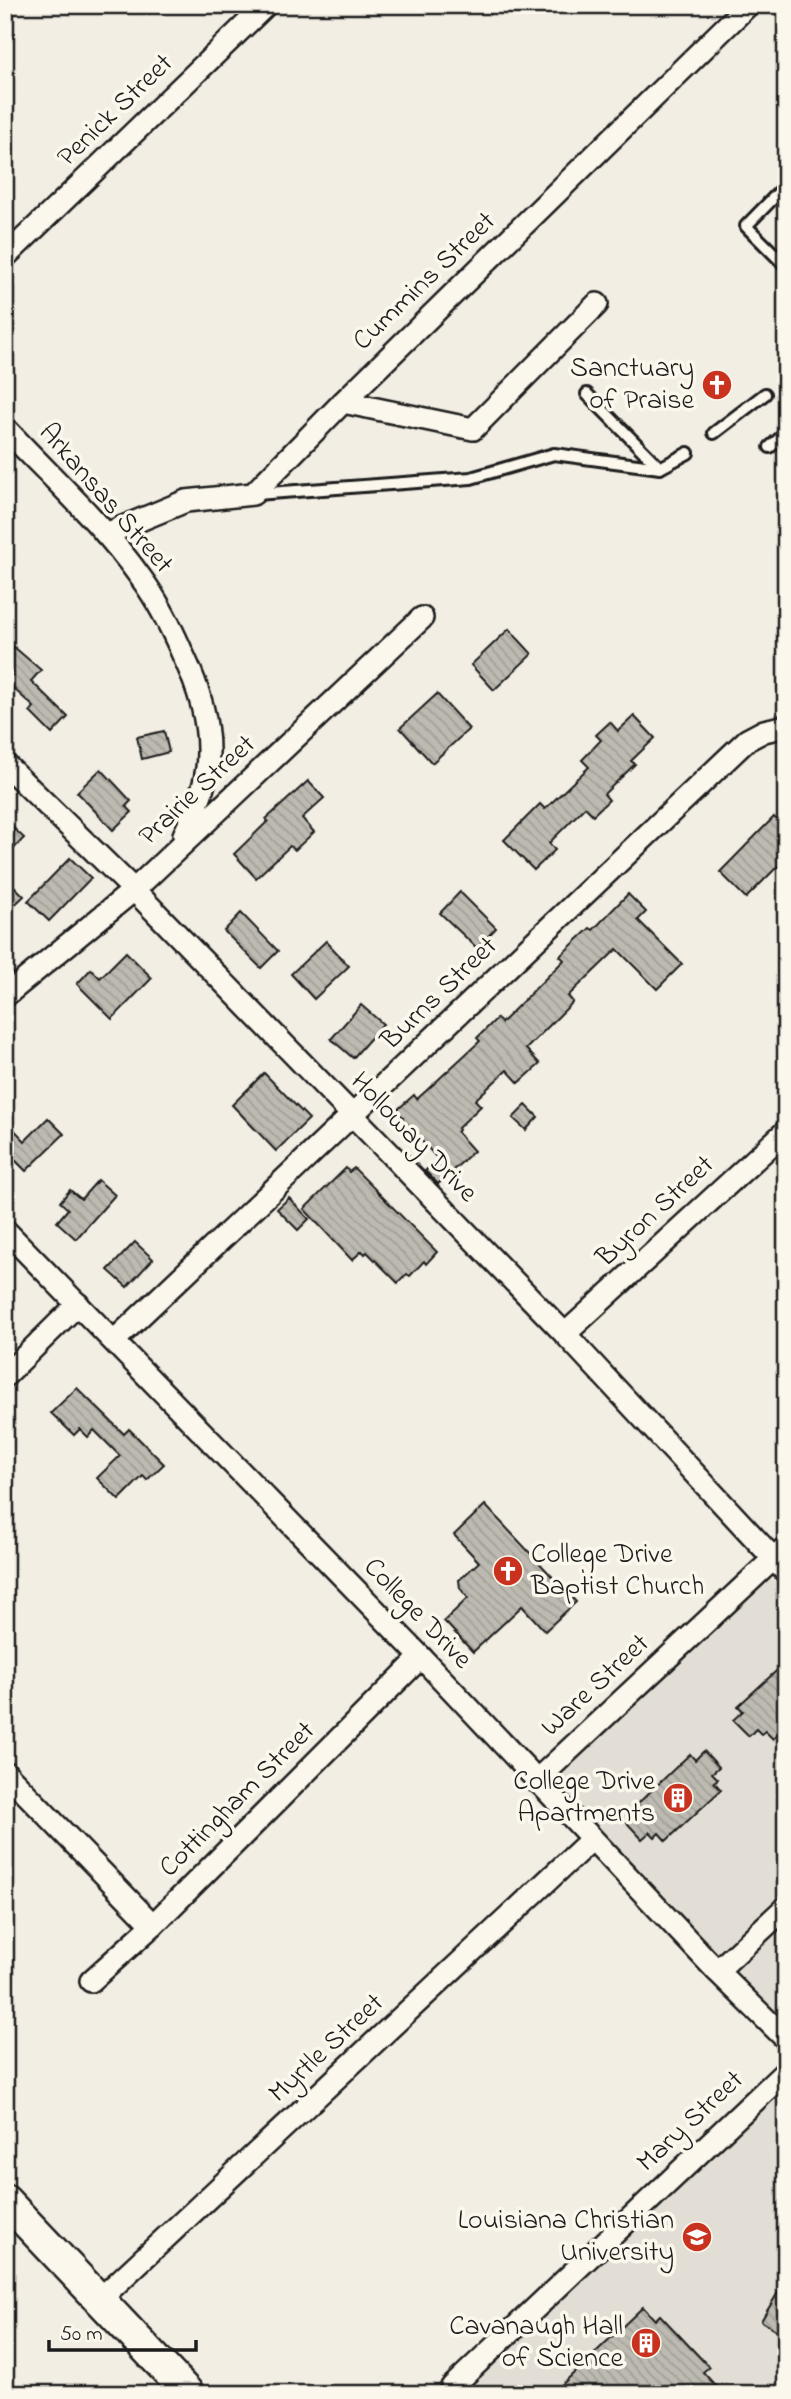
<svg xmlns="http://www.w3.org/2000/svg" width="791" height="2399" font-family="'Indie Flower',sans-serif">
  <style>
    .built { fill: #e2ded5 }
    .building { fill: url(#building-back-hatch); stroke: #1c1c1c; stroke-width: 2 }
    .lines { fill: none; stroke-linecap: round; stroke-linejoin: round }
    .lane-casing { stroke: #1c1c1c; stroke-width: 16 }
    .street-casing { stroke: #1c1c1c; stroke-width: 26 }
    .secondary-casing { stroke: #1c1c1c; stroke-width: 35 }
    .lane { stroke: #fbf7ec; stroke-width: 10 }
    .street { stroke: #fbf7ec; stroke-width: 21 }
    .secondary { stroke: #fbf7ec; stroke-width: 30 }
    .labels { text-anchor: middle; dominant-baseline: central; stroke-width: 7; stroke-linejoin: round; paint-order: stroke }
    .street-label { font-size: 28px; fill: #1c1c1c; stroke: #fbf7ec }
    .poi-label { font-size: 28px; fill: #1c1c1c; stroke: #fbf7ec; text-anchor: end }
  </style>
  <defs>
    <pattern id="building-back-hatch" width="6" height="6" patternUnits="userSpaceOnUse" patternTransform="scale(1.75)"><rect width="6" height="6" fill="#bdbab1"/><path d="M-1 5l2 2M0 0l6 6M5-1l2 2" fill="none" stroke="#a29f98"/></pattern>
  </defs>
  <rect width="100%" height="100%" fill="#f2eee4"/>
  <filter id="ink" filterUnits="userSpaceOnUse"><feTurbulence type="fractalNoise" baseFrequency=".0143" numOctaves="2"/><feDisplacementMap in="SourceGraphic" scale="14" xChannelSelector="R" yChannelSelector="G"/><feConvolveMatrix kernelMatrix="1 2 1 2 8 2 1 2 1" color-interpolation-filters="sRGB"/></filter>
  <g filter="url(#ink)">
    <g class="built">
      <polygon points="768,1579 778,1581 786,1589 786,2027 556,1787 557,1779"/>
      <polygon points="786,2081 786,2394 432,2394"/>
    </g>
    <g class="building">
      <polygon points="509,629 532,654 494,690 471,665"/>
      <polygon points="14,647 41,670 31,681 68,717 52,734 30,712 34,707 6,682 14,673 5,665 5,657"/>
      <polygon points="437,694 469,729 432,763 400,728"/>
      <polygon points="634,716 655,738 631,761 635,764 604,794 609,800 593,815 585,807 549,843 555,850 534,870 504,840 540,804 545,809 589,767 582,760 601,740 596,735 610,722 618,731"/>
      <polygon points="164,731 169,752 142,759 137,737"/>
      <polygon points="101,769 131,801 126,806 132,812 113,830 77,792"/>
      <polygon points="308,781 324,798 302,818 314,832 295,850 290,846 256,878 234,854 268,821 266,819"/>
      <polygon points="774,817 786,828 786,858 746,898 720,872"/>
      <polygon points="5,820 24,838 5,858"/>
      <polygon points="70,858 91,878 49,921 28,901"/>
      <polygon points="5,877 24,896 5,914"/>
      <polygon points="460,892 496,928 477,948 440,913"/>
      <polygon points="628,894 646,912 638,920 682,964 657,989 617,949 568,996 573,1002 526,1049 540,1064 519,1083 507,1070 475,1100 481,1106 458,1128 459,1130 457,1132 474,1151 438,1184 425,1171 438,1159 401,1118 403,1117 397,1110 414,1095 417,1099 426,1091 480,1041 477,1038 497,1018 501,1023 564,960 560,956 590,928 593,930"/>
      <polygon points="241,913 278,951 261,968 224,931"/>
      <polygon points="326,941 349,966 314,999 291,974"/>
      <polygon points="126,952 152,978 112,1019 77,984 91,969 100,978"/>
      <polygon points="361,1005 383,1024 353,1058 331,1039"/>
      <polygon points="264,1073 309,1119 276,1151 232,1105"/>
      <polygon points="526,1105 538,1117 526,1130 513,1118"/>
      <polygon points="48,1118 64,1134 26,1171 5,1150 5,1120 25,1141"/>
      <polygon points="346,1168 349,1172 354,1168 437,1252 426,1264 424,1261 410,1276 407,1274 398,1283 367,1252 365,1254 362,1251 352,1260 304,1209"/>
      <polygon points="98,1180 115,1195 76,1239 57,1222 68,1209 60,1202 70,1190 81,1199"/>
      <polygon points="289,1198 309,1219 298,1230 277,1209"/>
      <polygon points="135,1242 153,1259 127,1287 108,1270"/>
      <polygon points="77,1388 124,1434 129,1429 164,1464 147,1480 143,1476 119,1500 97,1478 120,1456 94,1430 88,1437 80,1429 74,1435 51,1413"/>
      <polygon points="485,1505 576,1602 545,1631 522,1606 473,1652 444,1621 468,1598 460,1588 459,1580 479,1562 454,1535"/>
      <polygon points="786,1662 786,1726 773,1739 765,1731 761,1734 756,1729 749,1736 733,1720 743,1711 738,1706"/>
      <polygon points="704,1751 719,1767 712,1773 718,1779 714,1782 721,1790 666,1841 659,1833 655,1837 650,1832 642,1839 627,1823 636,1814 632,1809 690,1754 695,1760"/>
      <polygon points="786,2279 786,2336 761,2321"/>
      <polygon points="643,2307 655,2320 660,2315 709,2367 703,2372 723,2394 552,2394"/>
    </g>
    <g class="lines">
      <g class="lane-casing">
        <g id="lane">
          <polyline points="786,185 746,226 786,266"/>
          <polyline points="587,394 660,468"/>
          <polyline points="714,433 765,394"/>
          <polyline points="770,447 786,433"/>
          <polyline points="256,494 471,478 554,454 660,468 688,453"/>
        </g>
      </g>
      <g class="street-casing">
        <g id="street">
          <polyline points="5,257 266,5"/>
          <polyline points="343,402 473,429 597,304"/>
          <path d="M5 428C51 477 102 523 141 578 159 602 172 629 184 657 202 695 214 738 205 780 200 800 193 817 184 835"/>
          <polyline points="106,534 186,501 253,494 343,402 748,5"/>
          <polyline points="5,764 134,890 565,1334 786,1572"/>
          <polyline points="5,996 134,890 422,618"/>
          <polyline points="5,1230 421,1657 717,1971 786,2039"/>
          <polyline points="565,1334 786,1131"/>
          <polyline points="114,1341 747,740 764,731 786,726"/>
          <polyline points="5,1376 78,1304"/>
          <polyline points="5,1772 153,1925"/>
          <polyline points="536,1781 786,1547"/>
          <polyline points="717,1971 786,1907"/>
          <polyline points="91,1981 153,1925 421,1657"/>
          <polyline points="99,2300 592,1839"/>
          <polyline points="452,2387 786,2071"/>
        </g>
      </g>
      <g class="secondary-casing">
        <polyline id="secondary" points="5,2200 189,2394"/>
      </g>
      <use href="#lane" class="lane"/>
      <use href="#street" class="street"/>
      <use href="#secondary" class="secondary"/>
    </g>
  </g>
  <defs>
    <g id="church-disc" transform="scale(1.575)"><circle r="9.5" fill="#c8321e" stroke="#fbf7ec"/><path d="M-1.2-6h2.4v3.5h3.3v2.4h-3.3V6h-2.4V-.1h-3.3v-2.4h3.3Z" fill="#fff"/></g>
    <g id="building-disc" transform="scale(1.575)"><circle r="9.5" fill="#c8321e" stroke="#fbf7ec"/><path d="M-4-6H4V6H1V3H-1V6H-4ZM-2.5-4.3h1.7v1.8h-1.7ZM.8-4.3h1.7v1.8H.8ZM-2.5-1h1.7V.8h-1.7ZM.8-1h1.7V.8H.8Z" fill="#fff"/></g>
    <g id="university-disc" transform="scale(1.575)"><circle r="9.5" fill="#c8321e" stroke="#fbf7ec"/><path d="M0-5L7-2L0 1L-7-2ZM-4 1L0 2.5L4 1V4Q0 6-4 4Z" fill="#fff"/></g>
  </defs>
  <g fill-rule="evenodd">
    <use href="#church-disc" x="717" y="385"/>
    <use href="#church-disc" x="508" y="1571"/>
    <use href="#building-disc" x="678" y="1798"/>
    <use href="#university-disc" x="697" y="2237"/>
    <use href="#building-disc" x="646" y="2343"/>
  </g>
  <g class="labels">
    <g class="street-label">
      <text transform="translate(116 111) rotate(-44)">Penick Street</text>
      <text transform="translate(425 282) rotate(-44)">Cummins Street</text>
      <text transform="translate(105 499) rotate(49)">Arkansas Street</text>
      <text transform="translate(198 791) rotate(-43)">Prairie Street</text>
      <text transform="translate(440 994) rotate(-44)">Burns Street</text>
      <text transform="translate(413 1138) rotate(46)">Holloway Drive</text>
      <text transform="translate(656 1212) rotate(-43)">Byron Street</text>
      <text transform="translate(417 1614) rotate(46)">College Drive</text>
      <text transform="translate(596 1686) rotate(-43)">Ware Street</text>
      <text transform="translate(238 1800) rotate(-45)">Cottingham Street</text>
      <text transform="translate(327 2049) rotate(-43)">Myrtle Street</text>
      <text transform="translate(691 2122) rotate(-43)">Mary Street</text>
    </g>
    <g class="poi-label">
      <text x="694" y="369">Sanctuary<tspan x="694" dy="32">of Praise</tspan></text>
      <text x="531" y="1555" text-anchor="start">College Drive<tspan x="531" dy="32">Baptist Church</tspan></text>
      <text x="655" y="1782">College Drive<tspan x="655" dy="32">Apartments</tspan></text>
      <text x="674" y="2221">Louisiana Christian<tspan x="674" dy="32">University</tspan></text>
      <text x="623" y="2327">Cavanaugh Hall<tspan x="623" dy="32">of Science</tspan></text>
    </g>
  </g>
  <rect width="791" height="2399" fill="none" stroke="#fbf7ec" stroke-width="28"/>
  <rect x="14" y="14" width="763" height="2371" fill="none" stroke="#1c1c1c" stroke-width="2.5" filter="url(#ink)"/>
  <path d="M49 2340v10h147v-10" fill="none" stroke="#1c1c1c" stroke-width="3.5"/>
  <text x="60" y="2340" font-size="21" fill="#1c1c1c" stroke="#fbf7ec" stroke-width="5" paint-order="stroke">50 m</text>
</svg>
